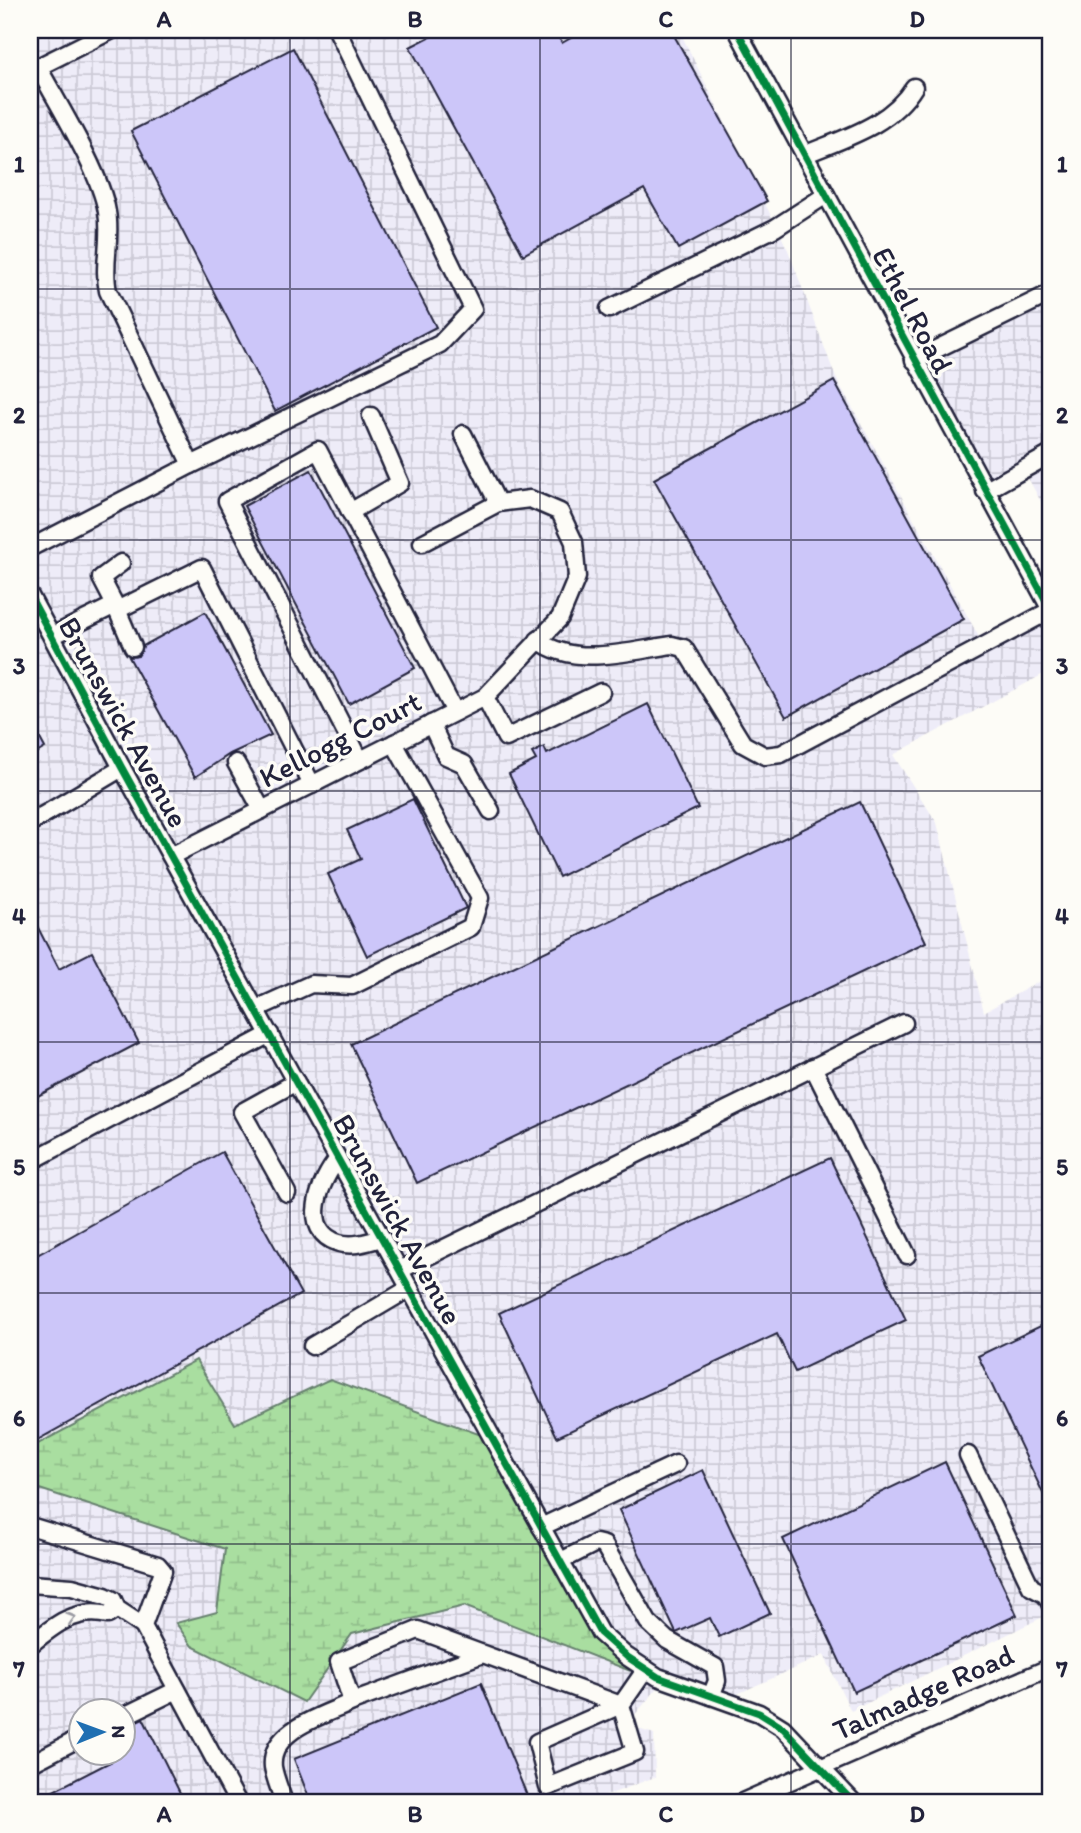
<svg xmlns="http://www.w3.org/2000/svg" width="1081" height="1833" font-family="Itim,sans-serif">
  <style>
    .industrial { fill: url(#industrial-grid); fill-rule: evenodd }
    .wetland { fill: url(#wetland-marsh); stroke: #66806e; stroke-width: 2 }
    .building { fill: #ccc6f9; stroke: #22223b; stroke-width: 2 }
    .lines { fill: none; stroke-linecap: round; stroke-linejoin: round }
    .minor-casing { stroke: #22223b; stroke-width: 21 }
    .minor { stroke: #fdfcf7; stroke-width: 16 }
    .cycleway-casing { stroke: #fdfcf7; stroke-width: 11 }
    .cycleway { stroke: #00873e; stroke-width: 7 }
    .oneway { stroke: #9a9aa2 }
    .grid { fill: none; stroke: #22223b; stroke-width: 2; stroke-opacity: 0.55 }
    .labels { text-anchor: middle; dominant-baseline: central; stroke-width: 7; stroke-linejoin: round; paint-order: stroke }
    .street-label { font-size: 30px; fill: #22223b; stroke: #fdfcf7 }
    .neatline { fill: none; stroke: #22223b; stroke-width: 2.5 }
    .grid-label { font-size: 23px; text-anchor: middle; font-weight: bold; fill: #22223b }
  </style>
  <defs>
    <pattern id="industrial-grid" width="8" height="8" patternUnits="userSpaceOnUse" patternTransform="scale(1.75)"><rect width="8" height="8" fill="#eeecf8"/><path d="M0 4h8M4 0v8" fill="none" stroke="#cccad6"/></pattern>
    <pattern id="wetland-marsh" width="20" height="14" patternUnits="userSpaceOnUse" patternTransform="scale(1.75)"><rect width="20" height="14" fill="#a9dea0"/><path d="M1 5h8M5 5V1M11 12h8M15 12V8" fill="none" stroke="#91be8b"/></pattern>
  </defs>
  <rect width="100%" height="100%" fill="#fdfcf7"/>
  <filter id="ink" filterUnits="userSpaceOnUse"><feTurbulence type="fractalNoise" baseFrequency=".0143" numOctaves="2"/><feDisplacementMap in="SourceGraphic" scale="14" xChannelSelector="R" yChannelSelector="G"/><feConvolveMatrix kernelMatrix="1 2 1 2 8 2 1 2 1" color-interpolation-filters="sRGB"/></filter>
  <g filter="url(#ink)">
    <g class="industrial">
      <path d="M30 30H679L788 250 836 378 979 637 1038 605 1051 629V670L893 755 937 823 984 1012 1051 975V1613L851 1711 824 1655 717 1703 663 1682 626 1725 654 1734 655 1777 587 1803H30ZM80 1710H122V1752H80Z"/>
      <polygon points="1051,294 1051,520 1028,478 981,503 914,360"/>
    </g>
    <polygon class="wetland" points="196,1360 235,1424 330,1379 484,1436 628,1670 464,1606 352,1634 304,1702 192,1646 176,1623 217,1612 225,1549 30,1486 30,1448"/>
    <g class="building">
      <polygon points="443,30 554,30 562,43 585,30 671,30 767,201 678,249 644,189 523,255 410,47"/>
      <polygon points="293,48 436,327 275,411 131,131"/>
      <polygon points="834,381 964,619 786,717 654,479"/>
      <polygon points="311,470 415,668 349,704 244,506"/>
      <polygon points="205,612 271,735 230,754 195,777 129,657 138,656 143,646"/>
      <polygon points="648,704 698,808 559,877 509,774 536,760 532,753 544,747 547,754"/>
      <polygon points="30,720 45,748 30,757"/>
      <polygon points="413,799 466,908 367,956 328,874 361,859 347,830"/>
      <polygon points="860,802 926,942 417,1183 351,1044"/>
      <polygon points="30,912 59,969 92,952 139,1043 30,1100"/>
      <polygon points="222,1152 301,1294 30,1444 30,1259"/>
      <polygon points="830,1158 906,1320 795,1372 777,1334 557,1437 499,1313"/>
      <polygon points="1051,1321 1051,1510 978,1356"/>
      <polygon points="945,1462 1017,1615 854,1692 783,1539"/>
      <polygon points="703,1470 770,1613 719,1637 710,1618 676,1633 619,1510"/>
      <polygon points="481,1683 530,1803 311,1803 294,1759"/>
      <polygon points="143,1718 185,1803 30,1803 112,1761 108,1753 122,1753 122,1728"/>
    </g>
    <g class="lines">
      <g class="minor-casing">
        <g id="minor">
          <polyline points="737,30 1051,610"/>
          <path d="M38 67C58 104 101 173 107 212 112 240 102 265 108 291L191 465 440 344 473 309 337 30"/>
          <polyline points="30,71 112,30"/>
          <path d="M804 155C844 138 890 126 914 87"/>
          <polyline points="609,309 775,228 826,195"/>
          <polyline points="914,360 1051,293"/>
          <polyline points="985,491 1051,454"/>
          <polyline points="350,512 400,483 371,416"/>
          <polyline points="422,543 498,503"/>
          <polyline points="30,548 191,465"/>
          <polyline points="30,596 122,768 600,1633 626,1656 658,1677 759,1713 783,1728 854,1803"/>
          <polyline points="115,605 101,578 121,563"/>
          <polyline points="117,610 202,568 312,785"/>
          <polyline points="52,636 115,605 133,647"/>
          <path d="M538 640C574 668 630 651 672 645L684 648 743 744 765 756 781 754 1051 610"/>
          <polyline points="485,697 506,738 601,692"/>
          <polyline points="431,724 446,756 464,764 491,811"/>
          <polyline points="360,760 227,501 318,450 455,712"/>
          <polyline points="236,763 262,810"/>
          <polyline points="30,823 122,768"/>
          <polyline points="171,856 485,697 560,618 577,577 574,542 560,512 530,499 498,503 463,434"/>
          <polyline points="256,1009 311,984 352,986 471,927 480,898 394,743"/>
          <polyline points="813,1067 907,1255"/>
          <polyline points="30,1158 37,1158 270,1034"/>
          <path d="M338 1159C321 1179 298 1231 339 1243 353 1247 368 1242 382 1238"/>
          <polyline points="287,1193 242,1112 296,1082"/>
          <polyline points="400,1270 904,1023"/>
          <polyline points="312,1346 410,1288"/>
          <polyline points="968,1455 1031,1587 1046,1595 1051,1605"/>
          <polyline points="30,1526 158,1565 163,1571 143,1626 238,1803"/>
          <polyline points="541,1527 676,1464"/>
          <polyline points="561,1561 596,1543 604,1545 648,1622 667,1640 715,1667 717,1681 711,1696"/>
          <polyline points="30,1584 72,1587 105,1596 113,1600 117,1609 143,1626"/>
          <path d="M30 1645C53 1626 76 1607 108 1615L117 1609"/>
          <polyline points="483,1654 418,1630 339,1662 352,1702 483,1654 621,1705"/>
          <polyline points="621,1705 537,1742 548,1787 635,1752 621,1705 646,1669"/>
          <polyline points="122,1717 177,1690"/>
          <polyline points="30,1764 80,1738"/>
          <path d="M284 1803C281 1792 275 1779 273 1767 269 1729 326 1715 352 1702"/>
          <polyline points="740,1803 1051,1667"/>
        </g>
      </g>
      <use href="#minor" class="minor"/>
      <g class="cycleway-casing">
        <g id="cycleway">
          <polyline points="737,30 1051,610"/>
          <polyline points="30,596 122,768 600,1633 626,1656 658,1677 759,1713 783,1728 854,1803"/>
        </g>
      </g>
      <use href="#cycleway" class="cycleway"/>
    </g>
    <defs><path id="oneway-chevron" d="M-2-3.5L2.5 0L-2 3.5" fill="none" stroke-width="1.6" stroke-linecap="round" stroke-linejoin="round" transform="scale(1.75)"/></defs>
    <use class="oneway" href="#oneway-chevron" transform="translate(71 1618) rotate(-17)"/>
  </g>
  <path class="grid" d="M290 30V1803M540 30V1803M791 30V1803M30 289H1051M30 540H1051M30 791H1051M30 1042H1051M30 1293H1051M30 1544H1051"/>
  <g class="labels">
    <g class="street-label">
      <text transform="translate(913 310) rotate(62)">Ethel Road</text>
      <text transform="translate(124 722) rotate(61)">Brunswick Avenue</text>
      <text transform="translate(340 739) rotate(-27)">Kellogg Court</text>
      <text transform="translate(398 1219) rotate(61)">Brunswick Avenue</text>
      <text transform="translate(923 1692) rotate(-24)">Talmadge Road</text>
    </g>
  </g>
  <rect width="1081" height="1833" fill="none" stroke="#fdfcf7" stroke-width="77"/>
  <g transform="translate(102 1732) rotate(89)"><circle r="33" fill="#fdfcf7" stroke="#a5a5ac" stroke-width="2"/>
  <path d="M0-5L12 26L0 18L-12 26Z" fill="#1f6fb2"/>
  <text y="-10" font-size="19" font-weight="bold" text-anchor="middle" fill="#22223b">N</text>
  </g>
  <rect x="38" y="38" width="1004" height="1756" class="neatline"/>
  <g class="grid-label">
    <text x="164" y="27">A</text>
    <text x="415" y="27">B</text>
    <text x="666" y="27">C</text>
    <text x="917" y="27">D</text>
    <text x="19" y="172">1</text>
    <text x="1062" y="172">1</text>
    <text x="19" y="423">2</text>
    <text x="1062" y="423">2</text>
    <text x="19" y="674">3</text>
    <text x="1062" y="674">3</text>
    <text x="19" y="924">4</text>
    <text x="1062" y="924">4</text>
    <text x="19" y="1175">5</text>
    <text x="1062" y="1175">5</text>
    <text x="19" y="1426">6</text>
    <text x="1062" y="1426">6</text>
    <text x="19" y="1677">7</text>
    <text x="1062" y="1677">7</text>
    <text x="164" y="1822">A</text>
    <text x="415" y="1822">B</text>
    <text x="666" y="1822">C</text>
    <text x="917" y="1822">D</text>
  </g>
</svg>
